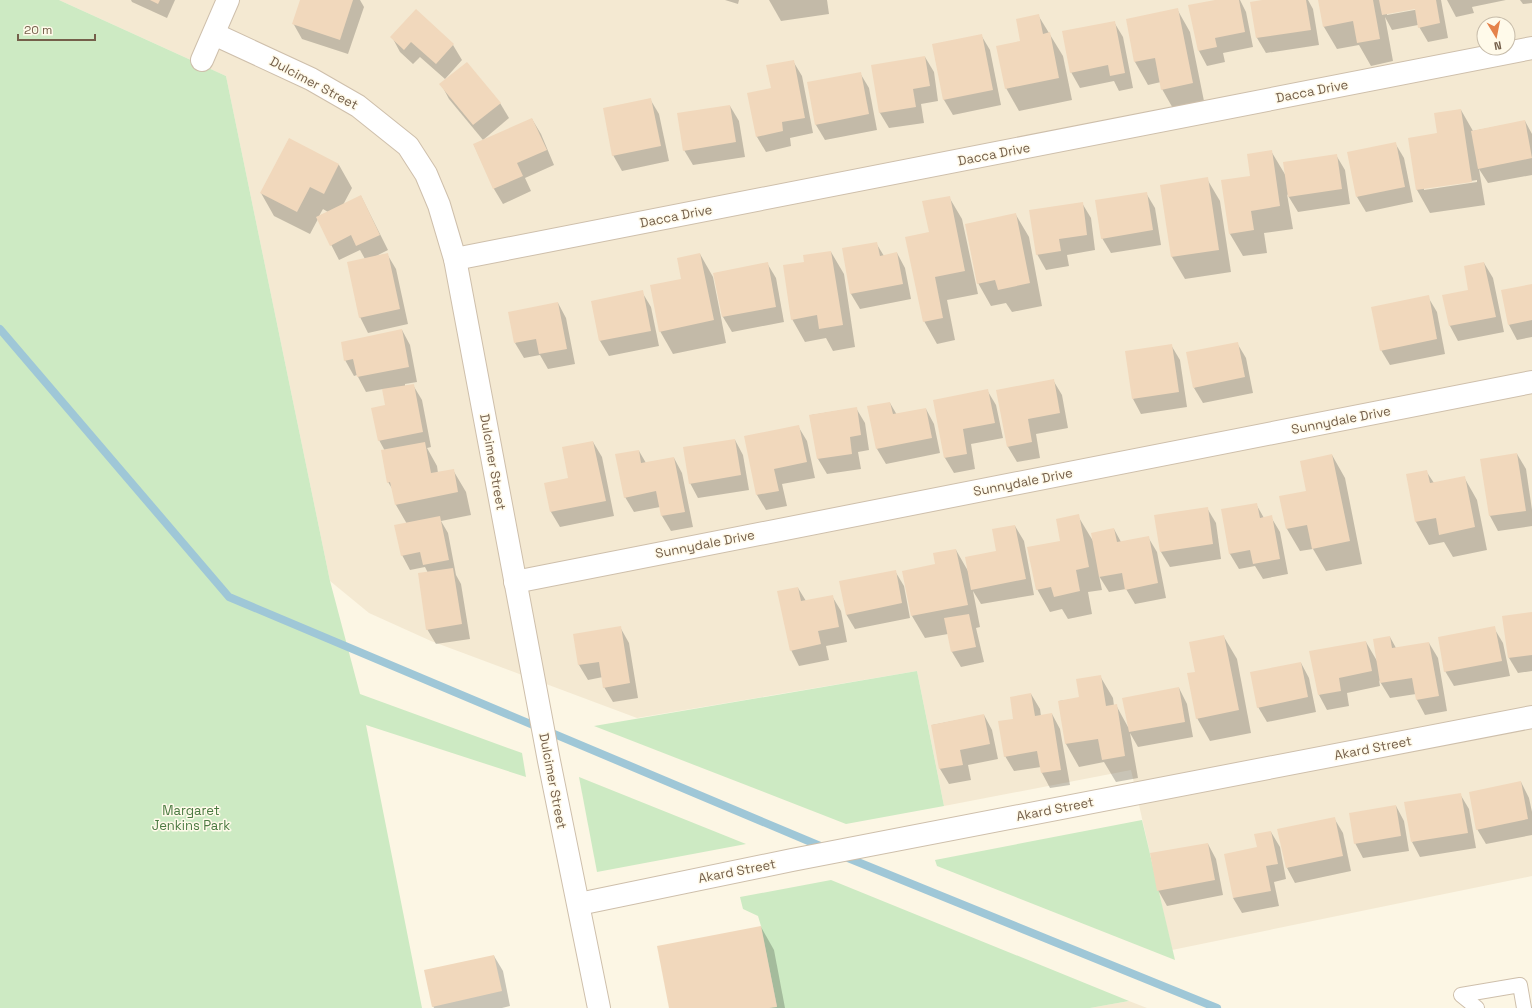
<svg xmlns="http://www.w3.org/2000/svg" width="1532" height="1008" font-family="'Space Grotesk',sans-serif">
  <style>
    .residential { fill: #f4e9d2; fill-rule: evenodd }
    .green { fill: #cdeac3 }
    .shadow { fill: #0003; fill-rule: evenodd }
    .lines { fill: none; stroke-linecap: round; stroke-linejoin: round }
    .stream { stroke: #9fc7d7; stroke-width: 8 }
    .building { fill: #f1d8bc }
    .service-casing { stroke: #cebfab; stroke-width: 16 }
    .minor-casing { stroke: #cebfab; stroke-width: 24 }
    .service { stroke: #fff; stroke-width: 14 }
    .minor { stroke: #fff; stroke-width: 22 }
    .labels { text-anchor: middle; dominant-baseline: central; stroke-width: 3; stroke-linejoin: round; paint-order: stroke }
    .street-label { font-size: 13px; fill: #745f4a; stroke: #fffaea }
    .park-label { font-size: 13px; fill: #4b7a42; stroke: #fffaea }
  </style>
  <rect width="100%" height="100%" fill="#fcf6e4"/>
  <g class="residential">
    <path d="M59 0H1532V876L1172 950 1131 770 944 806 917 671 637 718 431 641 369 613 330 581 226 76ZM1484 24H1508V48H1484Z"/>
    <polygon points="1129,1001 1147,1008 1090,1008"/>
  </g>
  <g class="green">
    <polygon points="0,0 59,0 226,76 330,581 360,694 522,753 526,777 366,725 422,1008 0,1008"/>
    <polygon points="917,671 944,806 846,824 594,726"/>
    <polygon points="579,777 746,844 597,872"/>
    <polygon points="1142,820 1175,960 937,866 935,860"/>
    <polygon points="831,880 1129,1001 1090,1008 769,1008 777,1006 761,926 758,916 743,909 740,897"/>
  </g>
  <g class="shadow">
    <polygon points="131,0 175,0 167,18 132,2"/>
    <polygon points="301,0 360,0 364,7 348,54 302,39 293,23"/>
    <polygon points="725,0 739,0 738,4"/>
    <polygon points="769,0 827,0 829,14 781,21"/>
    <polygon points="1220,0 1240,0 1246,12 1253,47 1223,53 1225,62 1207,66 1199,51 1190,6"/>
    <polygon points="1268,0 1308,0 1313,9 1319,45 1266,53 1257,38 1251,3"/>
    <path d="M1319 0H1441L1448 38 1428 42 1418 25 1392 30 1385 17 1393 61 1371 66 1359 45 1337 49 1324 27ZM1419 7 1420 9 1387 15V13Z"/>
    <polygon points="1447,0 1506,0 1472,7 1474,13 1456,17"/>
    <polygon points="1520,0 1532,0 1532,3 1523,4"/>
    <polygon points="1177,9 1190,32 1205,106 1175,112 1162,89 1161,82 1148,85 1135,62 1127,20"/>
    <polygon points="1038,15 1063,56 1072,100 1019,111 1006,88"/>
    <polygon points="1114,22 1123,37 1133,88 1119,91 1114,81 1080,88 1071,72"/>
    <polygon points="981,35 990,50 1001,105 953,115 944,100 933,45"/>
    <polygon points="392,37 453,45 462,60 445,79 420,57 413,64 400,52"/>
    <polygon points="925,57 934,72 938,101 921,104 924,123 889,128 880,113 872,66"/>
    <polygon points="793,61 802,76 813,133 790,138 791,146 766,152 757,137 772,89"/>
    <polygon points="860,73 869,88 877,130 825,140 816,125 808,83"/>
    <polygon points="441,84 500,103 509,118 483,140 449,99"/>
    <polygon points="650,99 659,114 669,161 622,171 613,155"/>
    <polygon points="730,106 739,121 745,157 693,165 684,150"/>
    <path d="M1461 110 1473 131 1525 121 1532 134V175L1488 183 1479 169 1485 205 1430 213 1417 190 1409 139 1438 134ZM1477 180V182L1424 190V188Z"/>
    <polygon points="532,119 541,134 554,165 525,178 531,191 503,204 494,189 474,145"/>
    <path d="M290 140 339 165 352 188 343 205 361 196 388 250 376 256 387 254 396 269 408 324 368 333 360 317 365 259 360 250 339 260 318 219 310 234 274 216 261 193ZM323 209 328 212 319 216Z"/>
    <polygon points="1395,143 1404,158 1413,202 1366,212 1357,197"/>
    <polygon points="1271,151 1286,176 1336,155 1345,170 1350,204 1298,212 1287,194 1293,229 1264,233 1267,253 1243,256 1230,234 1252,176"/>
    <polygon points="1207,179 1220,201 1231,272 1185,279 1172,257 1161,186"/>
    <polygon points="1146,193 1155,208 1161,245 1111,253 1102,238"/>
    <polygon points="949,197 962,219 978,294 947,300 955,340 937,344 924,321 930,233"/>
    <polygon points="1082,203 1091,218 1095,250 1067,255 1069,266 1046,270 1037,254"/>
    <polygon points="1016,215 1029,237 1042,306 1012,312 1006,303 991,306 978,283"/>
    <polygon points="876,243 884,256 897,253 905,268 911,299 860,309 851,294 843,249"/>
    <polygon points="831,252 844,274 855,347 833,351 826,338 805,342 792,319 805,263"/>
    <polygon points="700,254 713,277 726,343 673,354 660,331 682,280"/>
    <polygon points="767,263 776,278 784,322 732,332 723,317 714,274"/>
    <polygon points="1484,263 1493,278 1504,332 1458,341 1450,326 1444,296 1470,291"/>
    <polygon points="1532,285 1532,337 1517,340 1509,325"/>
    <polygon points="642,292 651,307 659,346 609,356 600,341 593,302"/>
    <polygon points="1428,297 1437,312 1445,354 1390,365 1381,350"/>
    <polygon points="558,303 566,318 575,364 548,369 540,355 524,358 515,343"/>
    <polygon points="402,330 410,345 417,382 405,384 405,386 413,385 422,400 431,447 427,448 437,466 438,473 453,470 466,492 471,515 441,521 448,533 456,575 461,584 470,639 436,644 427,629 428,573 425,567 410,570 402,555 407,524 396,505 393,490 388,482 385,451 379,440 386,406 383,389 366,392 357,375 354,376 345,360"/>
    <polygon points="1237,343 1246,358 1253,393 1203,403 1194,388"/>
    <polygon points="1171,345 1180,360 1187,407 1141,414 1133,399"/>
    <polygon points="1053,380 1062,395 1068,428 1036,434 1040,458 1017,462 1008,447 997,391"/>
    <polygon points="987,390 996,405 1003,438 971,444 975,469 954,473 945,458 934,401"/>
    <polygon points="890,403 897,415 926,409 934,424 940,453 886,464 877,449"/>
    <polygon points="856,408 865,423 869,450 858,452 861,469 827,474 818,459 811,415"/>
    <polygon points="798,426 807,441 815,478 782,484 787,506 766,510 757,495 746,437"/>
    <polygon points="735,440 743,455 749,490 698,498 690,483"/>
    <polygon points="593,442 602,457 614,516 560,527 551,512 545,484 570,479"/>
    <polygon points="639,451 646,463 674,458 682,473 693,527 671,531 662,516 660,507 634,512 625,497"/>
    <polygon points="1517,454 1526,469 1532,510 1532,526 1498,531 1490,516 1481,460"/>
    <polygon points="1332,455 1345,478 1362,564 1326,571 1313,549 1300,551 1287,529 1280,497 1308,492"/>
    <polygon points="1426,471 1434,483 1464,477 1477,500 1487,550 1453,557 1444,542 1429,545 1416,522 1407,475"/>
    <polygon points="1256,504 1264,518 1271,517 1280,532 1288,574 1263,579 1255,566 1239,569 1230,554 1222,510"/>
    <polygon points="1207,508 1216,523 1221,559 1170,567 1161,552 1156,516"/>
    <polygon points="1078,516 1093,541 1114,529 1121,542 1148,537 1157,552 1166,598 1135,604 1126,589 1109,592 1099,576 1102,590 1088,592 1092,614 1068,619 1062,609 1050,612 1037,589 1061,541"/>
    <polygon points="1015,526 1024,541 1034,595 981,604 973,591 980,627 976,628 984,662 961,667 952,652 948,634 925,638 912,616 936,565 956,550 968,571 997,551"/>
    <polygon points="895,571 904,586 910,618 855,629 846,614"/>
    <polygon points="798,588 806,601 832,596 841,611 847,642 826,646 829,660 799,666 791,650"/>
    <polygon points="1532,613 1532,671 1518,673 1509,658"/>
    <polygon points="620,627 629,643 638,698 613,702 604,687 603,677 588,680 579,665 574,635"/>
    <polygon points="1494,628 1503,643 1510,676 1454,686 1445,671"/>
    <polygon points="1224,637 1237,659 1251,733 1210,741 1197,718 1196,673"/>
    <polygon points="1390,637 1396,648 1429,643 1438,658 1447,711 1425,715 1417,700 1416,694 1390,698 1379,680 1380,686 1347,693 1349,706 1327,710 1319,695 1366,642 1377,661"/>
    <polygon points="1301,663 1309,678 1316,712 1267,722 1258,707"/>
    <polygon points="1100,676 1113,698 1114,706 1116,705 1128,727 1179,688 1187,704 1193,737 1138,747 1130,733 1138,778 1116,782 1104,762 1079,767 1066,744 1059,701 1081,698"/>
    <polygon points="1031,694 1040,709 1041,716 1052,714 1060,729 1070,785 1050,788 1042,773 1041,767 1014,771 1005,756 1014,720"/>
    <polygon points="984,715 992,730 998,759 968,765 971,780 949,784 940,769 932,725"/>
    <polygon points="1521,782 1529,798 1532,812 1532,835 1486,844 1477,829"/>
    <polygon points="1460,794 1469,809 1476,848 1420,857 1412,842"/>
    <polygon points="1396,806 1404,821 1409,851 1363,858 1355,843"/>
    <polygon points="1334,818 1343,833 1351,871 1295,883 1287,868"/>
    <polygon points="1271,832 1280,847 1286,879 1274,882 1279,906 1242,913 1233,898 1258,848"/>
    <polygon points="1208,844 1216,859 1223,895 1167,906 1158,890"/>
    <polygon points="761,927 774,950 785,1008 670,1008"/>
    <polygon points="494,956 503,971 510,1006 502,1008 434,1008 433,1006"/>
  </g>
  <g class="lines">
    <g class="stream">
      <polyline points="0,329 229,597 825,848"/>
      <polyline points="843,856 1217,1008"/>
    </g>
  </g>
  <g class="building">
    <polygon points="150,0 160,0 158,4"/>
    <polygon points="300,0 353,0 340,40 292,24"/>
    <polygon points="1215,0 1239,0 1245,32 1215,38 1217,47 1198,51 1188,5"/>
    <polygon points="1262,0 1306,0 1311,30 1256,38 1250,2"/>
    <polygon points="1318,0 1373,0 1380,39 1357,43 1353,21 1323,27"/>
    <polygon points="1379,0 1436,0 1440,23 1418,28 1415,9 1382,15"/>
    <polygon points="1178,8 1193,83 1161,90 1155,58 1134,62 1126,19"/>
    <polygon points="416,9 454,44 436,64 411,42 404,50 390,37"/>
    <polygon points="1039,14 1043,34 1050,32 1059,78 1005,89 996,46 1020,41 1016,19"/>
    <polygon points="1115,21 1125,73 1110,76 1108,65 1070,73 1062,31"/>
    <polygon points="982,34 993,90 943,100 932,44"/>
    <polygon points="925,56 930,86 913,89 916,107 879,113 871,65"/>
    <polygon points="794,60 805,118 782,122 783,131 756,137 747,93 771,88 766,65"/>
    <polygon points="467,62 501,103 473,125 439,84"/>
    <polygon points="861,72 869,114 815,125 807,82"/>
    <polygon points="651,98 661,146 612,156 603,108"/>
    <polygon points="730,105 736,142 683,151 677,113"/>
    <polygon points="1461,109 1472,182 1416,190 1408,138 1437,133 1434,113"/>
    <polygon points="532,118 547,150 517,163 523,176 493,189 473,144"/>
    <polygon points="1525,120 1532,158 1478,169 1471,131"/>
    <polygon points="289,138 339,164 324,194 310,187 297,212 260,193"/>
    <polygon points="1396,142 1405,187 1356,197 1347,152"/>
    <polygon points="1272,150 1280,206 1251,211 1254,230 1229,234 1221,180 1250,176 1247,154"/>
    <polygon points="1337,154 1342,189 1288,197 1283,162"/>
    <polygon points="1208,177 1219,250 1171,257 1160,185"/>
    <polygon points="1147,192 1153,230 1101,239 1095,200"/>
    <polygon points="361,195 380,235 356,246 351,235 330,246 316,217"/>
    <polygon points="950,196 965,271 935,277 943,318 923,322 905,237 929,232 922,201"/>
    <polygon points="1083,202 1087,235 1059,239 1061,251 1036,255 1029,210"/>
    <polygon points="1016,213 1030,283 998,290 995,280 977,284 965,224"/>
    <polygon points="877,242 880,256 897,252 903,284 850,294 842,248"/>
    <polygon points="831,251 843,325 819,329 817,315 791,320 783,265 804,262 803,255"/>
    <polygon points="388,253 400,309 359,318 347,262"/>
    <polygon points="700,253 714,320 659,332 650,285 681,279 677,258"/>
    <polygon points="768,262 776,307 722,317 713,273"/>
    <polygon points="1484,262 1496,317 1449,326 1442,295 1468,290 1464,266"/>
    <polygon points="1532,284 1532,320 1508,325 1501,290"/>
    <polygon points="643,290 651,331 599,341 591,301"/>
    <polygon points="1429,295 1437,339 1380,351 1371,307"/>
    <polygon points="558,302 567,349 539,354 536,339 514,343 508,312"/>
    <polygon points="402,329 409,367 357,377 353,359 344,361 341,342"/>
    <polygon points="1238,342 1245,377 1193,388 1186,352"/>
    <polygon points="1172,344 1179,392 1132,399 1125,351"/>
    <polygon points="1054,379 1060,413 1028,419 1032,442 1007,447 996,390"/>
    <polygon points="414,384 423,432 378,441 371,408 385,405 382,389"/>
    <polygon points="988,389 995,423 963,429 967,454 944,458 933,400"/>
    <polygon points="890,402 893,414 926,408 932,438 876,449 867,406"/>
    <polygon points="857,407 861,435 850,437 852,454 817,459 809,415"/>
    <polygon points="799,425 807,462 774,469 779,491 756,495 744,436"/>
    <polygon points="735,439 741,475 689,484 683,447"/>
    <polygon points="593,441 606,501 550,512 544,483 568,478 562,447"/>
    <polygon points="425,442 431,473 454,469 458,492 395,505 390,482 387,483 381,450"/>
    <polygon points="639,450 641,463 674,457 685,512 661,516 656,491 624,498 615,454"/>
    <polygon points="1517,453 1526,511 1489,516 1480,459"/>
    <polygon points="1332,454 1350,541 1312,549 1307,525 1286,529 1279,496 1306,491 1300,461"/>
    <polygon points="1427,470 1430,483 1465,476 1475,527 1439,535 1436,518 1415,522 1406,474"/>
    <polygon points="1257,503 1260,518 1272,515 1280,559 1253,564 1250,550 1229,554 1221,509"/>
    <polygon points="1208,507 1213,544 1160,552 1154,515"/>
    <polygon points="1079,514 1089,567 1076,570 1080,591 1054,597 1051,587 1036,590 1027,547 1060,541 1056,519"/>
    <polygon points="440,516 449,560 423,565 420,552 401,556 394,525"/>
    <polygon points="1015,525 1026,579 971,590 965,557 996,551 992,529"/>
    <polygon points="1114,528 1117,542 1149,536 1158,583 1125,590 1122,573 1099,577 1091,533"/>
    <polygon points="956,549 968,605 911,616 902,571 935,564 933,553"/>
    <polygon points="453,568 462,624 426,630 418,573"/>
    <polygon points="896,570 902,603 846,615 839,581"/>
    <polygon points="798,587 801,601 833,595 839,627 818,631 821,644 790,651 777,591"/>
    <polygon points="1532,612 1532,655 1508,658 1502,616"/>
    <polygon points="969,614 976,647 951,652 944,618"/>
    <polygon points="621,626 630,683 603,688 599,662 578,665 573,634"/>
    <polygon points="1495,626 1502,661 1444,672 1438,637"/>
    <polygon points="1224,635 1239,710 1196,719 1187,673 1195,672 1189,642"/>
    <polygon points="1390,636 1392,648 1429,642 1439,696 1416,700 1412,678 1380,683 1373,639"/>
    <polygon points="1366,641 1372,671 1339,678 1341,691 1318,695 1309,651"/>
    <polygon points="1301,662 1308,697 1257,708 1250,672"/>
    <polygon points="1101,675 1106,706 1117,704 1125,756 1102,760 1098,739 1065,744 1058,701 1079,697 1076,679"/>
    <polygon points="1179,687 1185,722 1129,732 1122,698"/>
    <polygon points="1031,693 1035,716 1052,713 1061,770 1041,773 1037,751 1004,757 998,721 1013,719 1010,697"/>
    <polygon points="984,714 990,744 960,750 963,765 939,769 931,725"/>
    <polygon points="1521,781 1528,819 1476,830 1469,792"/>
    <polygon points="1461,793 1468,833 1411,842 1404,802"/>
    <polygon points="1396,805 1401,836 1354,844 1349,813"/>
    <polygon points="1335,817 1343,856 1286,868 1277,829"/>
    <polygon points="1271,831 1278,864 1266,866 1271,891 1233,898 1224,854 1257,847 1254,834"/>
    <polygon points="1208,843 1215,880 1157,891 1150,853"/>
    <polygon points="761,926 777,1007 769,1008 669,1008 657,946"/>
    <polygon points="494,955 502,991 432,1007 424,970"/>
  </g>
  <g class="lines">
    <g class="service-casing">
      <polyline id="service" points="1477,1008 1461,995 1520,985 1524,1008"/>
    </g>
    <g class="minor-casing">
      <g id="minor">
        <polyline points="214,34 311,79 358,106 408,146 426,174 439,205 455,259 549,761 599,1008"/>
        <polyline points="202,60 228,0"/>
        <polyline points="455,259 1532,48"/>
        <polyline points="515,582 1532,382"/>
        <polyline points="579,904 792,860 1532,717"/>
      </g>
    </g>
    <use href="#service" class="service"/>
    <use href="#minor" class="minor"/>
  </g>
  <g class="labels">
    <g class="street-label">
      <text transform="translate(314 83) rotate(28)">Dulcimer Street</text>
      <text transform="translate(1312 91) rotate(-11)">Dacca Drive</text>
      <text transform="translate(994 154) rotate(-11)">Dacca Drive</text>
      <text transform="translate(676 216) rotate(-11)">Dacca Drive</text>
      <text transform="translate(1341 420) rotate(-11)">Sunnydale Drive</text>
      <text transform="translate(493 462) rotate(80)">Dulcimer Street</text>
      <text transform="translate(1023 482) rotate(-11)">Sunnydale Drive</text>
      <text transform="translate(705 544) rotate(-11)">Sunnydale Drive</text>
      <text transform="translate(1373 748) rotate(-11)">Akard Street</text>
      <text transform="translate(553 781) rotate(79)">Dulcimer Street</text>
      <text transform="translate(1055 809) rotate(-11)">Akard Street</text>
      <text transform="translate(737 871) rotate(-11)">Akard Street</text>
    </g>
    <g class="park-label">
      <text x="191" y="810">Margaret<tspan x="191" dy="15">Jenkins Park</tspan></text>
    </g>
  </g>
  <g transform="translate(1496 36) rotate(170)"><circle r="19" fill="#fffaea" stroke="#c7bcaa"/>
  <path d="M0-3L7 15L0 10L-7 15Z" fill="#e5824a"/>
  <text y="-6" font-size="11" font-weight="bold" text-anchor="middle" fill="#745f4a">N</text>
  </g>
  <path d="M18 34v6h77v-6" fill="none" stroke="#745f4a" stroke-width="2"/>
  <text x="24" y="34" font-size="12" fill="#745f4a" stroke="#fffaea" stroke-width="3" paint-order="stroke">20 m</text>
</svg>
